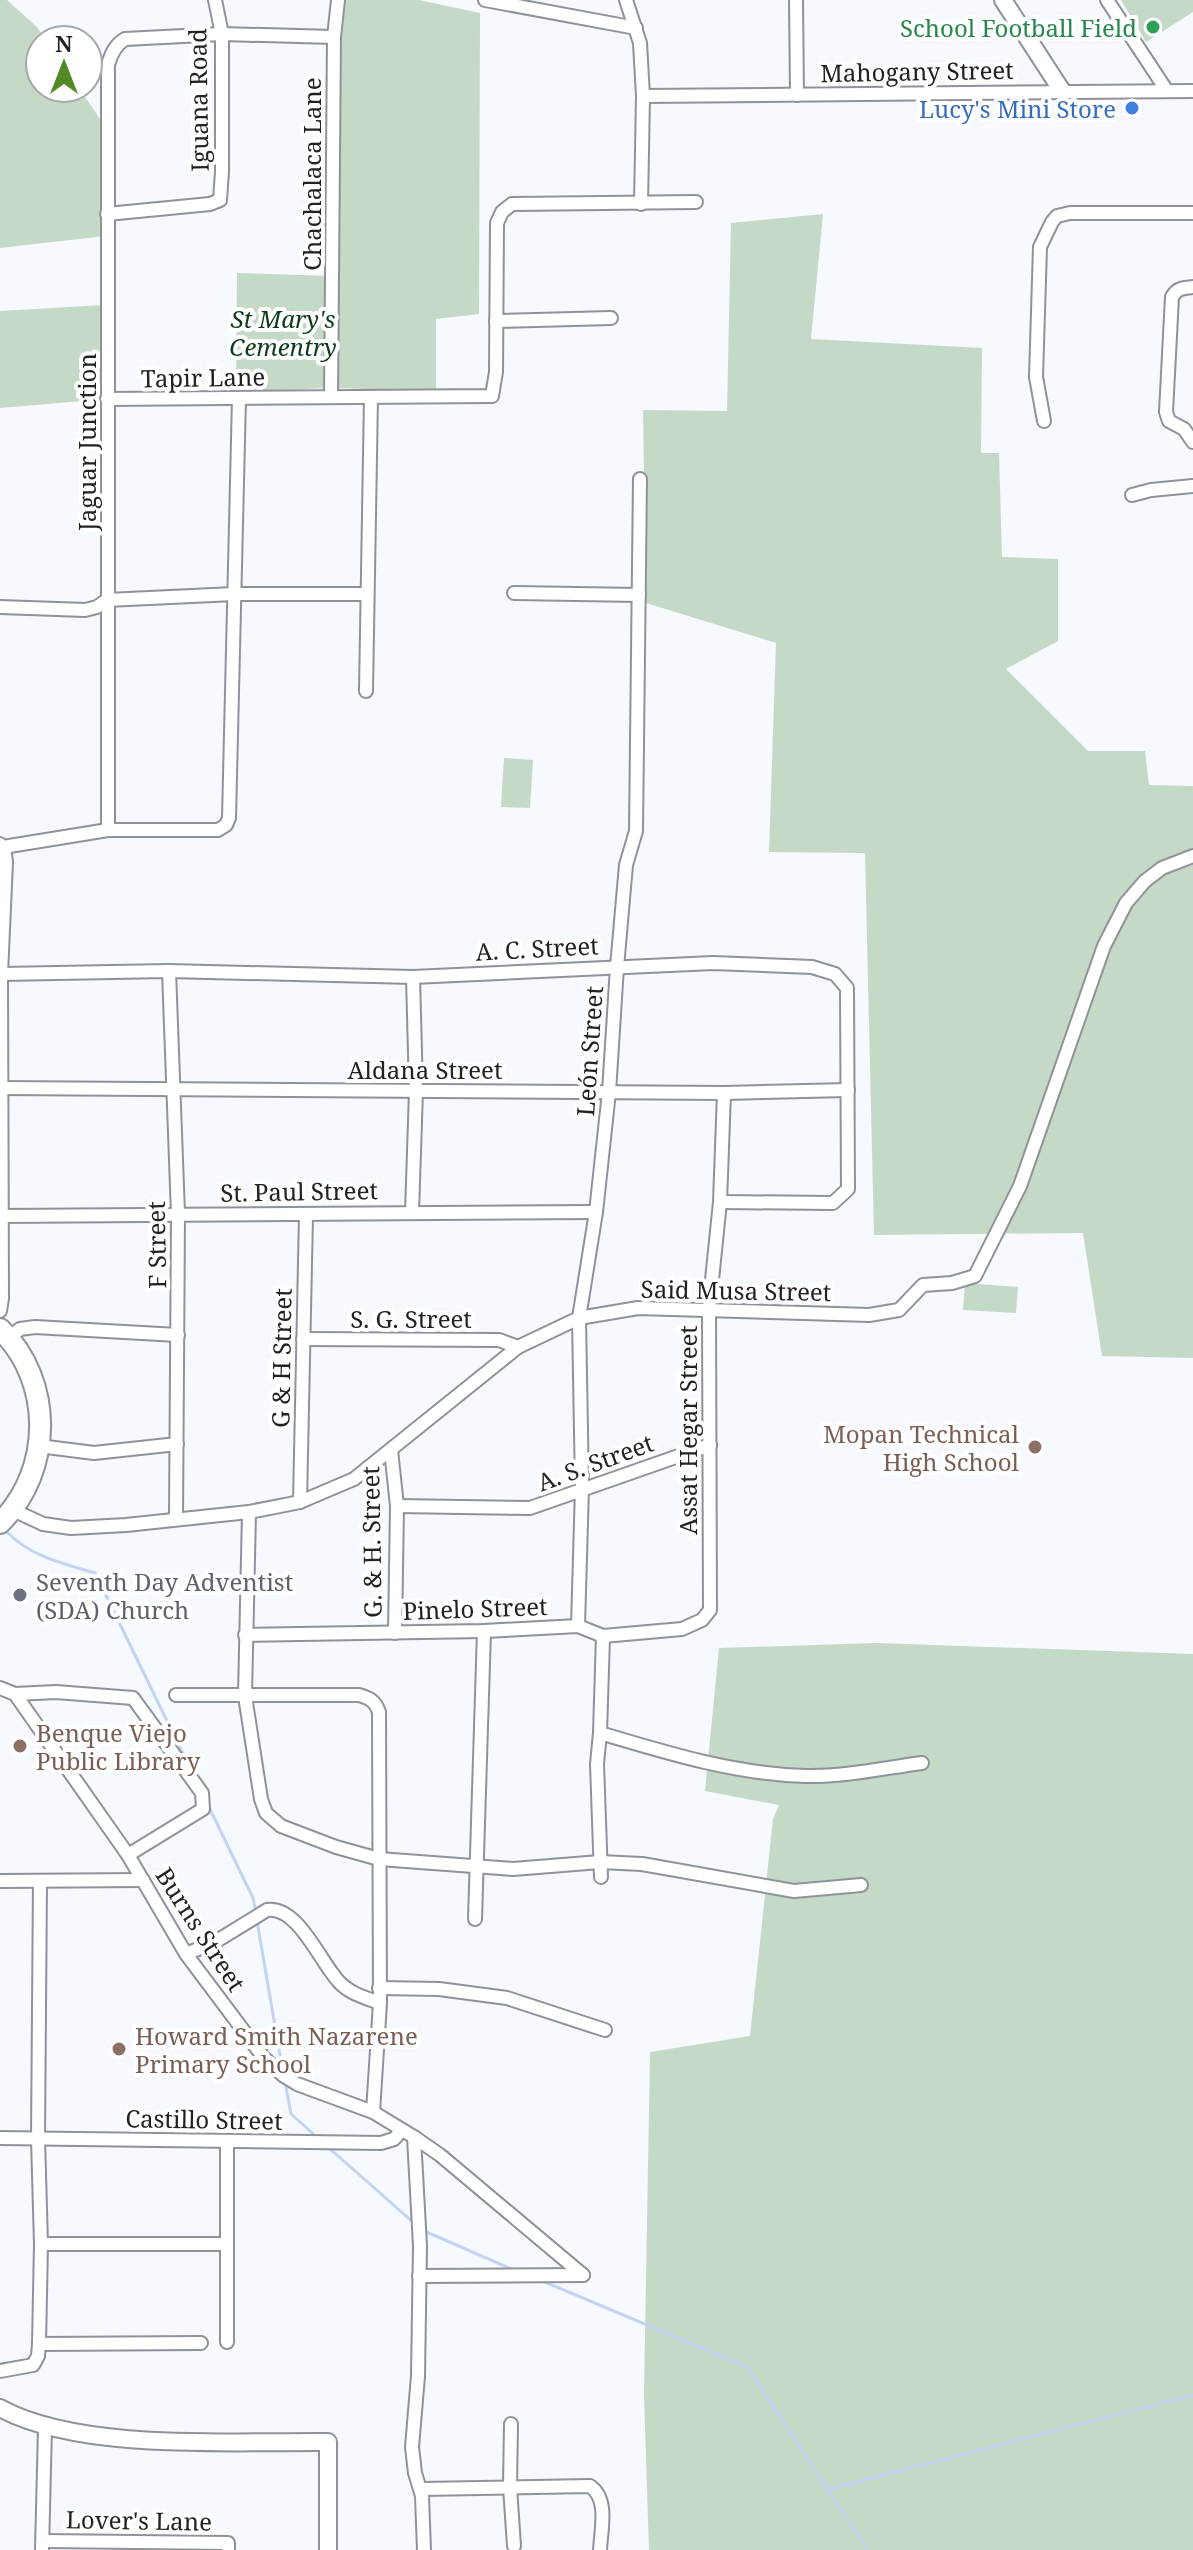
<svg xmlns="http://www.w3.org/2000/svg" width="1193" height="2550" font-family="'Noto Serif',serif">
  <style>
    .green { fill: #c5d9c7 }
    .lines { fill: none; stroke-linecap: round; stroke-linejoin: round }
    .stream { stroke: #c3d3f2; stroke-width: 3 }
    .minor-casing { stroke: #8f9299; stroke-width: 16 }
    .tertiary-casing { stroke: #8f9299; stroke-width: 20 }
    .trunk-casing { stroke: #8f9299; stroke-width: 24 }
    .minor { stroke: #fff; stroke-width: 12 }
    .tertiary { stroke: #fff; stroke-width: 16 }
    .trunk { stroke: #fff; stroke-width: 20 }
    .leisure-dot { fill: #2e9e5b; stroke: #fff; stroke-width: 3 }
    .shop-dot { fill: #3f7fe0; stroke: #fff; stroke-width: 3 }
    .education-dot { fill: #8d6e63; stroke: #fff; stroke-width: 3 }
    .worship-dot { fill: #6b7280; stroke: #fff; stroke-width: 3 }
    .labels { text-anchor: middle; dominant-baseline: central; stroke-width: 8; stroke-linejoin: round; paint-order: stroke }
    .leisure-label { font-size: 24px; fill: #27864d; stroke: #fff; text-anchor: end }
    .street-label { font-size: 24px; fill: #212225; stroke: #fff }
    .shop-label { font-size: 24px; fill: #366cbe; stroke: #fff; text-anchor: end }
    .park-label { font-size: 24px; font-style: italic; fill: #0d3a18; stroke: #fff }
    .education-label { font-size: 24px; fill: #785e54; stroke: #fff; text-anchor: start }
    .worship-label { font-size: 24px; fill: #5b616d; stroke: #fff; text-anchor: start }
  </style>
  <rect width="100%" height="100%" fill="#f6f9ff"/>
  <g class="green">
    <polygon points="0,0 7,0 37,27 46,40 40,40 40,88 79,88 102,122 105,236 0,248"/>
    <polygon points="343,0 419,0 480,13 479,314 436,319 436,391 332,388"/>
    <polygon points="1121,0 1193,0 1193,12 1146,42"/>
    <polygon points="823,214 811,339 982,348 981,453 999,453 1002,557 1058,559 1058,641 1006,669 1088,751 1145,751 1149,785 1193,786 1193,1358 1102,1356 1083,1233 874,1235 865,853 769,852 776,643 646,603 643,410 727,411 731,223"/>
    <polygon points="237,273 329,276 328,388 236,392"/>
    <polygon points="104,305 106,399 0,408 0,311"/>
    <polygon points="504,758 533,760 530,808 501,807"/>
    <polygon points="965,1283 1018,1287 1016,1313 963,1310"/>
    <polygon points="877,1643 1193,1654 1193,2550 649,2550 644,2395 650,2052 750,2036 773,1819 779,1805 705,1791 719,1648"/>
  </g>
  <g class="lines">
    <g class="stream">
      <path d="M6 1531C29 1556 64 1564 95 1573L188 1764"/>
      <polyline points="207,1803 253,1898 256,1913"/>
      <polyline points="257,1921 282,2067"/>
      <polyline points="285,2082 291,2114 318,2138"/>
      <polyline points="329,2148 414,2223"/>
      <polyline points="422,2230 514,2270"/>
      <polyline points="540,2280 747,2367 868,2550"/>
      <polyline points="829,2489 1193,2395"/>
    </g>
    <g class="minor-casing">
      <g id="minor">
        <polyline points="485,0 636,28"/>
        <polyline points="626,0 640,43 643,96 641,204"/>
        <polyline points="796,0 797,95"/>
        <polyline points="1107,0 1167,91"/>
        <polyline points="643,96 1193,91"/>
        <polyline points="107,214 210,204 220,200 222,172 222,34 215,0"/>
        <path d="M1193 287C1183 288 1177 288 1172 297L1166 412 1169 421 1184 429 1193 442"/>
        <polyline points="496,321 611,318"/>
        <polyline points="331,397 334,37 338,0"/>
        <polyline points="107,399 492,396 496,372 497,223 502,212 512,204 696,202"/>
        <polyline points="1044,421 1036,377 1040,247 1052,222 1057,216 1070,213 1193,213"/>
        <polyline points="1132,495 1151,490 1193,486"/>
        <polyline points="514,593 639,595"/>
        <polyline points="0,607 85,610 97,607 107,600 234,594 366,594"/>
        <polyline points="366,691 371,397"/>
        <path d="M108 830V65C111 54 115 45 125 39L222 34 334 37"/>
        <polyline points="0,844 5,854 6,862 1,974 2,1298 0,1311"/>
        <polyline points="3,847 108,830 218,830 226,825 229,818 239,398"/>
        <polyline points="169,971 178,1214 176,1518"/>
        <polyline points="1,974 169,971 413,977 713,963 812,967 835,974 847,988 848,1189 833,1203 720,1202"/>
        <polyline points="1,1088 724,1093 848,1090"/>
        <polyline points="412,1212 416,1091 413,977"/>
        <polyline points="2,1216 596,1212"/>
        <polyline points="9,1338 20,1329 35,1327 178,1335"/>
        <polyline points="303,1339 499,1340 518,1347"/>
        <polyline points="39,1446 94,1453 177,1444"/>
        <polyline points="391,1450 397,1506 395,1633"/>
        <polyline points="300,1502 306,1215"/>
        <polyline points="397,1506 530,1508 710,1445"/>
        <polyline points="13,1510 43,1524 71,1528 126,1525 249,1512 300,1502 354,1479 518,1347 579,1318 638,1308 869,1315 899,1310 923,1285 952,1283 975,1276 1020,1186 1104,946 1126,903 1145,881 1162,868 1193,856"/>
        <polyline points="249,1512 245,1696 261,1799 266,1813 281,1826 336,1847 379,1859 513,1869 600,1862 642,1864 794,1891 861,1885"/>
        <polyline points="578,1626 582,1488 579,1318 596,1212 609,1092 617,967 626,865 636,831 640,479"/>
        <polyline points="245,1635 484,1631 578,1626 603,1636 682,1629 702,1620 710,1610 709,1309 720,1202 724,1093"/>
        <polyline points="0,1688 15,1694 128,1855 186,1954 264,2058 284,2076 297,2084 373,2112 414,2137 440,2155 583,2275"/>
        <polyline points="15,1694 56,1692 133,1698 202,1793 203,1809 128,1855"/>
        <path d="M176 1695H359C370 1698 375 1701 379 1712L380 2003 373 2112"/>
        <path d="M600 1733C667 1753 735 1774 805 1776 844 1777 884 1768 922 1763"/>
        <polyline points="601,1877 597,1764 600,1733 603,1636"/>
        <polyline points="0,1881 143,1880"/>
        <polyline points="475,1919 484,1631"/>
        <path d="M186 1954 215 1942 267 1910C298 1905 321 1964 340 1983 351 1994 366 1998 380 2003"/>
        <polyline points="379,1988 439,1989 507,1998 605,2030"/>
        <polyline points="414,2137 420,2246 418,2376 412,2447 415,2473 422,2496 424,2550"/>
        <polyline points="0,2138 381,2143 394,2139 402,2130"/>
        <polyline points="41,2244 226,2244"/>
        <polyline points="419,2276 583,2275"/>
        <polyline points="227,2342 227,2141"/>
        <polyline points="39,2344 201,2343"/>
        <polyline points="0,2371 33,2365 38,2356 39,2344 41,2244 38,2139 40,1881"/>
        <polyline points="511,2424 510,2487 514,2546"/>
        <path d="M421 2489 590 2486C609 2499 601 2529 600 2550"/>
        <polyline points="43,2541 228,2543 228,2550"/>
        <polyline points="42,2550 45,2427"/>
      </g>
    </g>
    <g class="tertiary-casing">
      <g id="tertiary">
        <polyline points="1003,0 1062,91"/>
        <path d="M0 2408C80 2452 236 2441 328 2442V2550"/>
      </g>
    </g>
    <g class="trunk-casing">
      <path id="trunk" d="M0 1329C54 1381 53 1471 0 1523"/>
    </g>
    <use href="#minor" class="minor"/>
    <use href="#tertiary" class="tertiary"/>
    <use href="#trunk" class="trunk"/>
  </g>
  <circle class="leisure-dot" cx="1153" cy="27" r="8"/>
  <circle class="shop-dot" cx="1132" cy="108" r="8"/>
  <g class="education-dot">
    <circle cx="1035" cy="1447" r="8"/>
    <circle cx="20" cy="1746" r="8"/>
    <circle cx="119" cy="2049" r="8"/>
  </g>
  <circle class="worship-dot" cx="20" cy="1595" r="8"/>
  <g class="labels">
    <g class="leisure-label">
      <text x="1137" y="27">School Football Field</text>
    </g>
    <g class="street-label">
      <text transform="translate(917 71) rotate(-1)">Mahogany Street</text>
      <text transform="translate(198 100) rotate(-91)">Iguana Road</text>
      <text transform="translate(311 174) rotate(-90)">Chachalaca Lane</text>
      <text transform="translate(203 377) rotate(-1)">Tapir Lane</text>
      <text transform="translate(86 442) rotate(-90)">Jaguar Junction</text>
      <text transform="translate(537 948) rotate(-3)">A. C. Street</text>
      <text transform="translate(589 1051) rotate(-86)">León Street</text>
      <text x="425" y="1069">Aldana Street</text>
      <text transform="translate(299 1191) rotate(-1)">St. Paul Street</text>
      <text transform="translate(156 1245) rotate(-91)">F Street</text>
      <text transform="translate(736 1290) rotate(1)">Said Musa Street</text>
      <text x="411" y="1318">S. G. Street</text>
      <text transform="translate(281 1358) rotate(-89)">G &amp; H Street</text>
      <text transform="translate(687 1430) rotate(-90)">Assat Hegar Street</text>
      <text transform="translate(595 1462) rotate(-20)">A. S. Street</text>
      <text transform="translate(371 1542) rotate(-91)">G. &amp; H. Street</text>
      <text transform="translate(475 1608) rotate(-2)">Pinelo Street</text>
      <text transform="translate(201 1929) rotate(57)">Burns Street</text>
      <text transform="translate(204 2119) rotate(1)">Castillo Street</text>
      <text transform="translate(139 2520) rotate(1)">Lover's Lane</text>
    </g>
    <g class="shop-label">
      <text x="1116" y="108">Lucy's Mini Store</text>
    </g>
    <g class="park-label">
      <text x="283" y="318">St Mary's<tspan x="283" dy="28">Cementry</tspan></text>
    </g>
    <g class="education-label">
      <text x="1019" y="1433" text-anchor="end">Mopan Technical<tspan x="1019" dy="28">High School</tspan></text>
      <text x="36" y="1732">Benque Viejo<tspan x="36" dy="28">Public Library</tspan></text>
      <text x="135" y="2035">Howard Smith Nazarene<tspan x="135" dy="28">Primary School</tspan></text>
    </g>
    <g class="worship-label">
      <text x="36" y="1581">Seventh Day Adventist<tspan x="36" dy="28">(SDA) Church</tspan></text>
    </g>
  </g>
  <g transform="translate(64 64)"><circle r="38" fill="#ffffff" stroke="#a6a7a8" stroke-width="2"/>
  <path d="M0-6L14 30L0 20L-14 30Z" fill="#538a25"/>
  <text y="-12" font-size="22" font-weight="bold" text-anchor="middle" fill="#212225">N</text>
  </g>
</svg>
